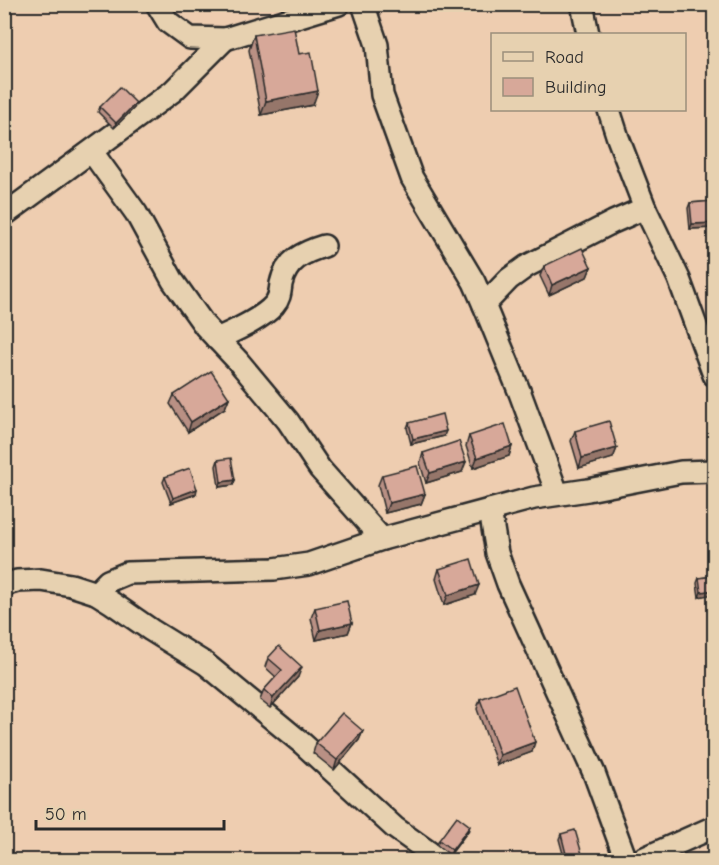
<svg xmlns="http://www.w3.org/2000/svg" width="719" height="865" font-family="'Comic Neue',sans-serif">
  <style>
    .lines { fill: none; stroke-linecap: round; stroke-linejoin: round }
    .street-casing { stroke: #2b2b2b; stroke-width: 26 }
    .street { stroke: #e7d1b0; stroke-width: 21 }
    .wall { fill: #b99084; stroke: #2b2b2b; stroke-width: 1.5 }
    .shaded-wall { fill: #96766b; stroke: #2b2b2b; stroke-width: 1.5 }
    .building { fill: #d7a899; stroke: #2b2b2b; stroke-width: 1.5 }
  </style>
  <rect width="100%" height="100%" fill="#eecdb0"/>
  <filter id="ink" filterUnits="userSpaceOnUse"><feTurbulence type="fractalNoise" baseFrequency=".0167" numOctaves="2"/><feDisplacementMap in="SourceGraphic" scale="12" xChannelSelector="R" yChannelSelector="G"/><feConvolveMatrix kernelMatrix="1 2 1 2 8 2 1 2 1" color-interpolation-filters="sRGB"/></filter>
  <g filter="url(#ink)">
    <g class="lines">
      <g class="street-casing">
        <g id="street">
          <polyline points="157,4 168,22 190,38 225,39 339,4"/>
          <polyline points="363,4 377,45 382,95 412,178 474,282 484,305 520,393 557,493"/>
          <polyline points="582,4 588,34"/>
          <polyline points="609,110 618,138 645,208 679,279 714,375"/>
          <polyline points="92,152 136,213 173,281 205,326 238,361 288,421 320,469 382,539"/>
          <polyline points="4,215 173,91 225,39"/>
          <polyline points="484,305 509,279 527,266 613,222 645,208"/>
          <path d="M217 339C234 331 262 319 274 305 280 298 280 292 281 284 286 260 304 252 324 246"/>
          <polyline points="490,510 497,553 508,584 594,773 626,860"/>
          <polyline points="4,585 17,581 41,580 71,585 96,593 112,603 151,630 206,664 303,744 395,828 440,860"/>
          <polyline points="96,593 108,581 127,573 274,569 309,564 382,539 534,498 588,490 681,472 714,471"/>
          <polyline points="640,860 714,827"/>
        </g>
      </g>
      <use href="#street" class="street"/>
    </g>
    <g class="wall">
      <polygon points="254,35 299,54 313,105 261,115 249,50"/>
      <polygon points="100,107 134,108 114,128 98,112"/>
      <polygon points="714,201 714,228 690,229 688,208 690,203"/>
      <polygon points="544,266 591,267 587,277 549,295 540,276"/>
      <polygon points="174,395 229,398 225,408 188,432 170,404"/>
      <polygon points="409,423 444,436 411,444 407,428"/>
      <polygon points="575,431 617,448 613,458 579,468 571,441"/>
      <polygon points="469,436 512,446 509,456 473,468 466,446"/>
      <polygon points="423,453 462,472 426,483 420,463"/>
      <polygon points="218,460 235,480 233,485 219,487 216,466"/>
      <polygon points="382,475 425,494 421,504 385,513 378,485"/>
      <polygon points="165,477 196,494 171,503 163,482"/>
      <polygon points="714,489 714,548 711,548 712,497"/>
      <polygon points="439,569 475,595 444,605 436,579"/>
      <polygon points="714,576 699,597 697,583 699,578"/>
      <polygon points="315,608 352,623 348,633 316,640 311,618"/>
      <polygon points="268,658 298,677 270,708 260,700 264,690 276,677 265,667"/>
      <polygon points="480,699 532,752 497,765 477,709"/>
      <polygon points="363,731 359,740 334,770 313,753 316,743"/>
      <polygon points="468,831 450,855 437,845 439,840"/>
      <polygon points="561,834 580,859 574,861 565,861 559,839"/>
    </g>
    <g class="shaded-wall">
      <polygon points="318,91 313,105 261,115 266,101"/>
      <polygon points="136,103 134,108 114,128 116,123"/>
      <polygon points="714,223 714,228 690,229 692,224"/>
      <polygon points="591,267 587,277 549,295 552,285"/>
      <polygon points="229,398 225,408 188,432 191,422"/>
      <polygon points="446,431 444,436 411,444 413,439"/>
      <polygon points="512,446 509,456 473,468 477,458"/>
      <polygon points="617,448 613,458 579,468 582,458"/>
      <polygon points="466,462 462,472 426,483 430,473"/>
      <polygon points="235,480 233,485 219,487 221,482"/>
      <polygon points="197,489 196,494 171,503 173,498"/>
      <polygon points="425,494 421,504 385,513 389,503"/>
      <polygon points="714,540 714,548 711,548"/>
      <polygon points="479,585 475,595 444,605 448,595"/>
      <polygon points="714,590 714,594 699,597 701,592"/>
      <polygon points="352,623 348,633 316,640 320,630"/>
      <polygon points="302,667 298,677 270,708 273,698"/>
      <polygon points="363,731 359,740 334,770 337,760"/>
      <polygon points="535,742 532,752 497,765 500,755"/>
      <polygon points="470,826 468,831 450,855 452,850"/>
      <polygon points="582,854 580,859 574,861 566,861 567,858"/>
    </g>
    <g class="building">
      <polygon points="294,28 299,54 311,52 318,91 266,101 254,35"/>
      <polygon points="120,87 136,103 116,123 100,107"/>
      <polygon points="714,201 714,223 692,224 690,203"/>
      <polygon points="582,248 591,267 552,285 544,266"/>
      <polygon points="211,371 229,398 191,422 174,395"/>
      <polygon points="442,414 446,431 413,439 409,423"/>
      <polygon points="609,421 617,448 582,458 575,431"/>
      <polygon points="505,424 512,446 477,458 469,436"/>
      <polygon points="459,441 466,462 430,473 423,453"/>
      <polygon points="231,458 235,480 221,482 218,460"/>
      <polygon points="417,466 425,494 389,503 382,475"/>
      <polygon points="190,468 197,489 173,498 165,477"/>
      <polygon points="471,559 479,585 448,595 439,569"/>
      <polygon points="714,576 714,590 701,592 699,578"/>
      <polygon points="347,601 352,623 320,630 315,608"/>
      <polygon points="279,646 302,667 273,698 264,690 282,670 268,658"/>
      <polygon points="515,686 535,742 500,755 480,699"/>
      <polygon points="342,713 363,731 337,760 316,743"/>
      <polygon points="457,816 470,826 452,850 439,840"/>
      <polygon points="575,830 582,854 567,858 561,834"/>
    </g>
  </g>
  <rect width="719" height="865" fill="none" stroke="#e7d1b0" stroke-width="24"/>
  <rect x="12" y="12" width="695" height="841" fill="none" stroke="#2b2b2b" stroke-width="2" filter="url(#ink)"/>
  <rect x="491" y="33" width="195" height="78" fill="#e7d1b0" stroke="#9c8f7b" stroke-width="1.5"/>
  <rect x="503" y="52" width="30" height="9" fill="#e7d1b0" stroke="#9c8f7b" stroke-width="1.5"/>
  <text x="545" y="63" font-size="18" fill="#2b2b2b">Road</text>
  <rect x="503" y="78" width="30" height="18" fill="#d7a899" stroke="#9c8f7b" stroke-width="1.5"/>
  <text x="545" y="93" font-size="18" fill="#2b2b2b">Building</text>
  <path d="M36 820v9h188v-9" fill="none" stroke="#2b2b2b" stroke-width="3"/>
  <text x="45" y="820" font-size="18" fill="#2b2b2b" stroke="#e7d1b0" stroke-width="4.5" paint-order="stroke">50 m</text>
</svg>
